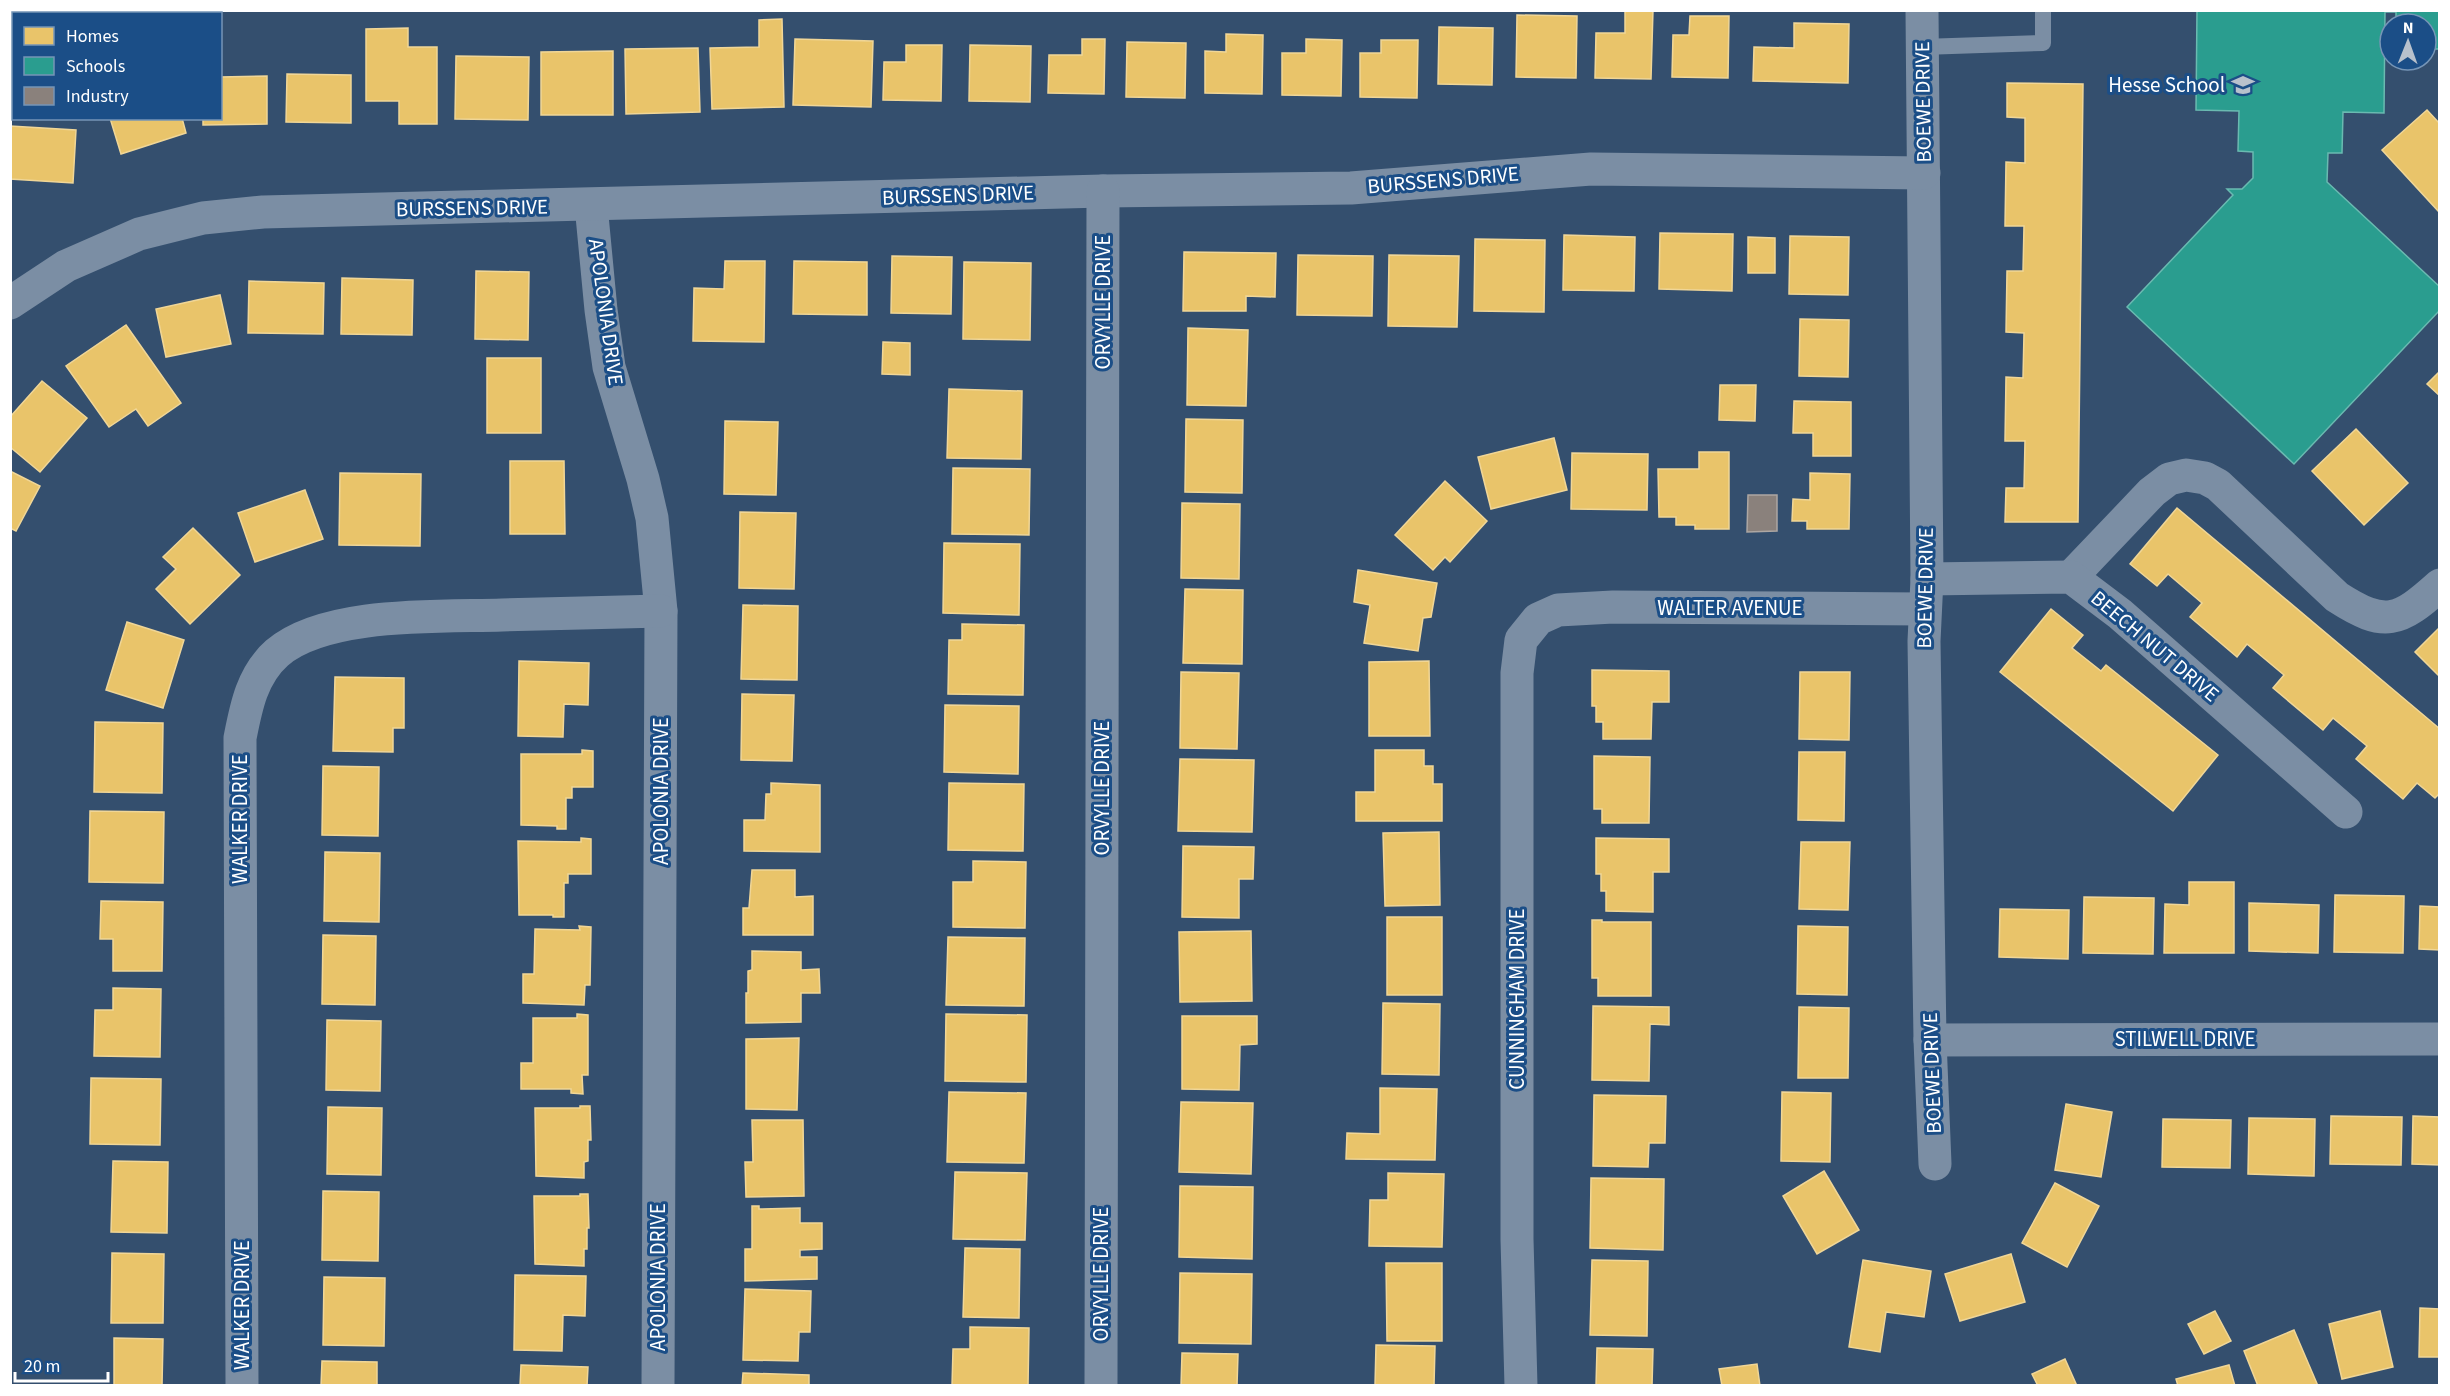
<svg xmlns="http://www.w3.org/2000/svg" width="2450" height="1396" font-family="'Source Sans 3',sans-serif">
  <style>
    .homes { fill: #e9c46a; stroke: #f0d697; stroke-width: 1.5 }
    .schools { fill: #2a9d8f; stroke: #6abab1; stroke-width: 1.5 }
    .industry { fill: #8a817c; stroke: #ada7a3; stroke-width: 1.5 }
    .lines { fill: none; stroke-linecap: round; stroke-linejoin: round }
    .service { stroke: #7b8ea4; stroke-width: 16 }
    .minor { stroke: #7b8ea4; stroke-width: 33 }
    .labels { text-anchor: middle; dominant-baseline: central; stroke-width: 6; stroke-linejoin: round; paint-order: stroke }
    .poi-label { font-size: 21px; fill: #fff; stroke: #1b4e87; text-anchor: end }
    .street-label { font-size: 21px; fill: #fff; stroke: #1b4e87 }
  </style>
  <rect width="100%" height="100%" fill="#344f6e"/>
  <g class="homes">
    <polygon points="1625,10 1653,10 1651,79 1595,78 1596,33 1625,33"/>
    <polygon points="1517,15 1577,16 1576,78 1516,77"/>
    <polygon points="1690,16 1729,16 1728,78 1672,77 1673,35 1689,35"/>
    <polygon points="782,19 784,107 712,109 710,48 759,47 759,20"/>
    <polygon points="1794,23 1849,24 1848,83 1753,81 1754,47 1794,48"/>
    <polygon points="1439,27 1493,28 1492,85 1438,84"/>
    <polygon points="408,28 408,47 437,47 437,124 399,124 399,101 366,101 366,29"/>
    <polygon points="1226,34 1263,35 1262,94 1205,93 1205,51 1226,52"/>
    <polygon points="795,39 873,41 871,107 793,105"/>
    <polygon points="1082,39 1105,39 1104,94 1048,93 1049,55 1082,55"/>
    <polygon points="1306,39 1342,40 1341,96 1282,95 1282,53 1306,53"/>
    <polygon points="1381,40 1418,40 1417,98 1360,97 1360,53 1381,53"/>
    <polygon points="1127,42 1186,43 1185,98 1126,97"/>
    <polygon points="906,45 942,45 941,101 883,100 884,62 906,62"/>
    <polygon points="970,45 1031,46 1030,102 969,101"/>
    <polygon points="698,48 700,112 626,114 625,49"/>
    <polygon points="613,51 613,115 541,115 541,52"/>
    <polygon points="456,56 529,57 528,120 455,119"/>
    <polygon points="287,74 351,75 351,123 286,122"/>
    <polygon points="267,76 267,124 203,125 203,118 220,118 220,77"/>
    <polygon points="2007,83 2083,84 2078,522 2005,522 2006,488 2024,488 2025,441 2005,441 2006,377 2023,378 2024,333 2006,332 2007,271 2023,271 2024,226 2005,226 2006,162 2025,163 2025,118 2007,117"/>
    <polygon points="2427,110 2440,124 2440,213 2382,150"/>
    <polygon points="110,118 182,118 186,133 121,154"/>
    <polygon points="10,126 76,130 73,183 10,179"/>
    <polygon points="1660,233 1733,234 1732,291 1659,289"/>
    <polygon points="1564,235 1635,237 1634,291 1563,290"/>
    <polygon points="1790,236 1849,237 1848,295 1789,294"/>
    <polygon points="1748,237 1775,238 1775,273 1748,273"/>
    <polygon points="1475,239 1545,240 1544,312 1474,311"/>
    <polygon points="1184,252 1276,253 1275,297 1246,296 1246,311 1183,311"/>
    <polygon points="1298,255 1373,256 1372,316 1297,315"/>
    <polygon points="1389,255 1459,256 1457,327 1388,326"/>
    <polygon points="892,256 952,257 951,314 891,313"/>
    <polygon points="725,261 765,261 764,342 693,341 694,288 724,289"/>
    <polygon points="794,261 867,262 867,315 793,314"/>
    <polygon points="964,262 1031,263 1030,340 963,339"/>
    <polygon points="476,271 529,272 528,340 475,339"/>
    <polygon points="342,278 413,280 412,335 341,334"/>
    <polygon points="249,281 324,283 323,334 248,333"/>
    <polygon points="220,295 231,344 166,357 156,309"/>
    <polygon points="1800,319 1849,320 1848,377 1799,376"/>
    <polygon points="126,325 181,403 148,426 136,409 109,427 66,366"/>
    <polygon points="1188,328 1248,330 1246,406 1187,405"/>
    <polygon points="883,342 910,343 910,375 882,374"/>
    <rect x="487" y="358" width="54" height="75"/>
    <polygon points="2440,371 2440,396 2427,384"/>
    <polygon points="42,381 87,418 40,472 10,447 10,417"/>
    <polygon points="1720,385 1756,385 1755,421 1719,420"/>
    <polygon points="949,389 1022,391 1021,459 947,458"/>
    <polygon points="1794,401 1851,402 1851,456 1813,456 1813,433 1793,433"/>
    <polygon points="1186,419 1243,420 1242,493 1185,492"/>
    <polygon points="725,421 778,422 776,495 724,494"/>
    <polygon points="2356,429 2408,483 2364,525 2312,471"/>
    <polygon points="1554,438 1567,490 1491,509 1478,457"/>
    <polygon points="1699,452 1729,452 1729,529 1695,529 1695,525 1676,525 1676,517 1659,517 1658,469 1699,469"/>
    <polygon points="1572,453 1648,454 1647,510 1571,509"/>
    <polygon points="510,461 564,461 565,534 510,534"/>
    <polygon points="953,468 1030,469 1029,535 952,534"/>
    <polygon points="10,471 40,486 16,531 10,528"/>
    <polygon points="340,473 421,474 420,546 339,545"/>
    <polygon points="1810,473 1850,474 1849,529 1807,529 1807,521 1792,521 1793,499 1810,500"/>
    <polygon points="1445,481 1487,521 1450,562 1445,557 1433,570 1395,535"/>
    <polygon points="305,490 323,539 255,562 238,513"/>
    <polygon points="1182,503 1240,504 1239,579 1181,578"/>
    <polygon points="2177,508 2440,729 2440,793 2435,798 2417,783 2403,799 2356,759 2367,746 2333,718 2323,730 2273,688 2284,675 2247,644 2237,657 2190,617 2202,603 2168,574 2157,586 2130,564"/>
    <polygon points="740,512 796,513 794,589 739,588"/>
    <polygon points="193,528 240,575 190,624 156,589 176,569 163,557"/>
    <polygon points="944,543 1020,544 1019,615 943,613"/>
    <polygon points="1358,570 1437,583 1431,617 1423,618 1418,651 1364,643 1370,605 1354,602"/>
    <polygon points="1185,589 1243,590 1242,664 1183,663"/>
    <polygon points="743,605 798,606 797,680 741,679"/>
    <polygon points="2051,609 2083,635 2072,648 2101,671 2106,665 2218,755 2173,811 2000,672"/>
    <polygon points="127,622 184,640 163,708 106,690"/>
    <polygon points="962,624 1024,625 1023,695 948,694 949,640 962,640"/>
    <polygon points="2440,627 2440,677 2415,652"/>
    <polygon points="519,661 589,663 588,705 564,704 563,737 518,736"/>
    <polygon points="1429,661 1430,736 1369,736 1369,662"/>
    <polygon points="1592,670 1669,671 1669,702 1652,702 1651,739 1603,739 1603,722 1596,722 1596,706 1592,706"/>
    <polygon points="1181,672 1239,673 1237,749 1180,748"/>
    <polygon points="1800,672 1850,672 1849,740 1799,739"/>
    <polygon points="335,677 404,678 404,728 393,728 393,752 333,751"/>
    <polygon points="742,694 794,695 792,761 741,760"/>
    <polygon points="945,705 1019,706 1018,774 944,772"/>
    <polygon points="95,722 163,723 162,793 94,792"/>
    <polygon points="582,750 593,751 593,787 572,787 572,798 566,798 566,829 557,829 557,826 521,825 521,754 582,754"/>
    <polygon points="1375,750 1424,750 1424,766 1433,766 1433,784 1442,784 1442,821 1356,821 1356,792 1375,792"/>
    <polygon points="1799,752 1845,752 1844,821 1798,820"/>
    <polygon points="1594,756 1650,757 1649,823 1602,823 1602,809 1594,809"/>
    <polygon points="1180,759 1254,760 1252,832 1178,831"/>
    <polygon points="323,766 379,767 378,836 322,835"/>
    <polygon points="771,783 820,785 820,852 744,851 744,820 765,820 766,794 771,794"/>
    <polygon points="949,783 1024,784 1023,851 948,850"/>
    <polygon points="90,811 164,812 163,883 89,882"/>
    <polygon points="1439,832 1440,905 1385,906 1383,833"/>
    <polygon points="581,838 591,839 591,874 568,874 568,883 564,883 564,917 553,917 553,915 519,915 518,841 581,842"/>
    <polygon points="1596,838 1669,839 1669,872 1653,872 1653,912 1606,911 1606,891 1601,891 1601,874 1596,874"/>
    <polygon points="1801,842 1850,842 1848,910 1799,909"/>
    <polygon points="1183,846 1254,847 1253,879 1239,879 1239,918 1182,917"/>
    <polygon points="325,852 380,853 379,922 324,921"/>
    <polygon points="973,861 1026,862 1025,928 953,927 953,882 973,882"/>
    <polygon points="752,870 795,870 795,897 813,896 813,935 743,935 743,908 749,908"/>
    <polygon points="2189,882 2234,882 2234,953 2164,953 2165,904 2189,905"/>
    <polygon points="2335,895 2404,896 2403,953 2334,952"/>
    <polygon points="2084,897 2154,898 2153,954 2083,953"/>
    <polygon points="101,901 163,902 162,971 113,971 113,939 100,939"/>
    <polygon points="2249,903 2319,905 2318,953 2249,951"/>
    <polygon points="2420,906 2440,907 2440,950 2419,949"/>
    <polygon points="2000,909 2069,910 2068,959 1999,957"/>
    <rect x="1387" y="917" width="55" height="78"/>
    <polygon points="1592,920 1602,920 1602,922 1651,922 1651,996 1598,996 1598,978 1592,978"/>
    <polygon points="579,926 591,927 590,985 585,985 584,1005 523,1003 523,974 534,974 535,929 580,930"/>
    <polygon points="1798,926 1848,927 1847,995 1797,994"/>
    <polygon points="1251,931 1252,1001 1180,1002 1179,932"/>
    <polygon points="323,935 376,936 375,1005 322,1004"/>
    <polygon points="948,937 1025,938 1024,1006 946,1005"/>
    <polygon points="752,951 801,952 801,970 819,969 820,993 801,993 801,1022 746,1023 746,993 748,993 748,971 752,970"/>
    <polygon points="113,988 161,989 160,1057 94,1056 95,1010 113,1010"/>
    <polygon points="1383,1003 1440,1004 1439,1075 1382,1074"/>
    <polygon points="1593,1006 1669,1007 1669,1025 1650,1024 1649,1081 1592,1080"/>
    <polygon points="1799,1007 1849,1008 1848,1078 1798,1078"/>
    <polygon points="577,1014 588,1015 588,1075 582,1075 583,1094 571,1093 571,1089 521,1089 521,1063 533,1063 533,1018 577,1018"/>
    <polygon points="946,1014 1027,1015 1026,1082 945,1081"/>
    <polygon points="1182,1016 1257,1016 1257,1044 1240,1045 1239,1090 1182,1089"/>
    <polygon points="327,1020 381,1021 380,1091 326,1090"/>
    <polygon points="799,1038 797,1110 746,1109 746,1039"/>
    <polygon points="91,1078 161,1079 160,1145 90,1144"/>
    <polygon points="1380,1088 1437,1089 1435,1160 1346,1159 1347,1133 1380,1134"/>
    <polygon points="949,1092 1026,1093 1024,1163 947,1162"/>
    <polygon points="1782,1092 1831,1093 1830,1162 1781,1161"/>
    <polygon points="1594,1095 1666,1096 1665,1143 1649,1143 1648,1167 1593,1166"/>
    <polygon points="1181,1102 1253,1103 1251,1174 1179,1172"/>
    <polygon points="2066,1104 2112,1112 2101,1177 2055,1170"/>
    <polygon points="580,1106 590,1106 591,1140 588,1140 588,1161 584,1162 584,1178 536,1176 535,1108 580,1108"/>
    <polygon points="328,1107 382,1108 381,1175 327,1174"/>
    <polygon points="2331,1116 2402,1117 2401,1165 2330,1164"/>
    <polygon points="2413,1116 2440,1117 2440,1165 2412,1164"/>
    <polygon points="2249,1118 2315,1119 2314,1176 2248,1174"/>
    <polygon points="2163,1119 2231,1120 2230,1168 2162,1167"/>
    <polygon points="752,1120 803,1120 804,1196 746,1197 745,1162 753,1162"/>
    <polygon points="113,1161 168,1162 167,1233 111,1232"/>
    <polygon points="1824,1171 1859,1230 1817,1254 1783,1196"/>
    <polygon points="955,1172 1027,1173 1025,1240 953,1239"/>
    <polygon points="1388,1173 1444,1174 1442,1247 1369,1246 1370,1200 1388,1200"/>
    <polygon points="1591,1178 1664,1179 1663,1250 1590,1248"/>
    <polygon points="2055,1183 2099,1206 2067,1267 2022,1243"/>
    <polygon points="1180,1186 1253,1187 1252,1259 1179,1257"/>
    <polygon points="323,1191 379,1192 378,1261 322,1260"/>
    <polygon points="580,1194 588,1194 589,1228 587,1228 587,1249 584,1249 584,1266 535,1264 534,1196 580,1196"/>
    <polygon points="752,1206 759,1206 759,1209 800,1208 800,1223 822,1223 822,1249 800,1250 800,1257 817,1257 817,1279 745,1281 745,1249 752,1249"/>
    <polygon points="965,1248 1020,1249 1019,1318 963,1317"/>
    <polygon points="112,1253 164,1254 163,1323 111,1323"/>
    <polygon points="2011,1254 2025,1302 1960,1321 1945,1274"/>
    <polygon points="1592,1260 1648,1261 1647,1336 1590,1335"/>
    <polygon points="1863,1260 1931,1271 1924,1317 1886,1312 1880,1352 1849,1347"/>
    <polygon points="1386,1263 1442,1263 1442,1341 1387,1341"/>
    <polygon points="1180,1273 1252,1274 1251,1344 1179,1343"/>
    <polygon points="515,1275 586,1276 585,1316 563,1315 562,1351 514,1350"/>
    <polygon points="324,1277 385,1278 384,1346 323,1345"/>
    <polygon points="745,1289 811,1291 810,1332 799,1332 798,1361 743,1360"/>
    <polygon points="2420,1308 2440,1309 2440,1357 2419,1357"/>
    <polygon points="2215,1311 2231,1341 2204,1354 2188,1324"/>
    <polygon points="2380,1311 2393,1367 2342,1379 2329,1324"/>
    <polygon points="970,1327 1029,1328 1028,1386 952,1386 953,1349 970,1349"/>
    <polygon points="2294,1330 2318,1386 2258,1386 2244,1351"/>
    <polygon points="114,1338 163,1339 162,1386 114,1386"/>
    <polygon points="1376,1345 1435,1346 1434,1386 1352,1386 1375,1385"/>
    <polygon points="1597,1348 1653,1349 1652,1386 1596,1386"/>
    <polygon points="1182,1353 1238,1354 1237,1386 1181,1386"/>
    <polygon points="2065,1359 2077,1386 2038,1386 2032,1374"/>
    <polygon points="322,1361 377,1362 377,1386 321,1386"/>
    <polygon points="1757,1364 1760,1386 1722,1386 1719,1369"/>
    <polygon points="521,1365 588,1367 587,1386 520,1386"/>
    <polygon points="2229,1365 2235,1386 2178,1386 2176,1379"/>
    <polygon points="743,1373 809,1375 809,1386 742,1386"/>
  </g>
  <polygon class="schools" points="2197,10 2440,10 2440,49 2426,49 2426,24 2396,24 2396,12 2385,12 2384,113 2343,112 2342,153 2328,153 2327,182 2440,287 2440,310 2294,464 2127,307 2233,195 2227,189 2242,189 2253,178 2253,152 2238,151 2239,111 2196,110"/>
  <polygon class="industry" points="1748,495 1777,495 1777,531 1747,532"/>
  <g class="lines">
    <polyline class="service" points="1922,47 2043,43 2043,10"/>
    <g class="minor">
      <polyline points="1922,10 1927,579 1924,641 1930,1040 1935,1164"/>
      <polyline points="591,205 601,310 609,367 643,479 652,518 661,611 658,1386"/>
      <polyline points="10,303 66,266 139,234 203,218 263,212 1103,191 1351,188 1591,169 1924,173"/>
      <path d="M2071 577 2152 492 2169 479 2186 475 2205 478 2218 485 2337 597C2385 628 2399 622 2440 585"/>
      <polyline points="1927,579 2071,577 2120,614 2346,812"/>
      <polyline points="1930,1040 2440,1039"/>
      <path d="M242 1386 240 738C246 707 252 675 277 653 326 611 441 617 502 615 555 614 608 612 661 611"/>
      <polyline points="1101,1386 1103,191"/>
      <polyline points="1521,1386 1517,1239 1517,673 1521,640 1538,619 1558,610 1613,607 1924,609"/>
    </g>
  </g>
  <defs>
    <g id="school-bare" transform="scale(1.8)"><path d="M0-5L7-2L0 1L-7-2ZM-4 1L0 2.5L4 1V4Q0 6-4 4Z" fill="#b8c1cc" stroke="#1b4e87" stroke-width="2.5" paint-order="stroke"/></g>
  </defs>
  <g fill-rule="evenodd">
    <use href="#school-bare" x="2243" y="85"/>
  </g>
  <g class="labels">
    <g class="poi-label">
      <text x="2225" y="85">Hesse School</text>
    </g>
    <g class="street-label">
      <text transform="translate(1923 102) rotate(-91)">BOEWE DRIVE</text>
      <text transform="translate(1443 180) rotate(-5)">BURSSENS DRIVE</text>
      <text transform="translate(958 195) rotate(-2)">BURSSENS DRIVE</text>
      <text transform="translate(472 208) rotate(-1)">BURSSENS DRIVE</text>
      <text transform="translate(1103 302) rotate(-90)">ORVYLLE DRIVE</text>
      <text transform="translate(606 312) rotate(82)">APOLONIA DRIVE</text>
      <text transform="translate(1925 588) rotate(-89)">BOEWE DRIVE</text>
      <text x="1730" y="608">WALTER AVENUE</text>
      <text transform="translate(2155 646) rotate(40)">BEECH NUT DRIVE</text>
      <text transform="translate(1102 788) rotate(-90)">ORVYLLE DRIVE</text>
      <text transform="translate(661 791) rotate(-90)">APOLONIA DRIVE</text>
      <text transform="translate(240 819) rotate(-90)">WALKER DRIVE</text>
      <text transform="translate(1517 999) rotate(-90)">CUNNINGHAM DRIVE</text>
      <text x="2185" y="1039">STILWELL DRIVE</text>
      <text transform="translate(1932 1073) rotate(-92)">BOEWE DRIVE</text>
      <text transform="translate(1101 1274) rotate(-90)">ORVYLLE DRIVE</text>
      <text transform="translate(658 1277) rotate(-90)">APOLONIA DRIVE</text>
      <text transform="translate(242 1305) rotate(-90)">WALKER DRIVE</text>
    </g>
  </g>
  <rect width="2450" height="1396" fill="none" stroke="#ffffff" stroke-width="24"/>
  <rect x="12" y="12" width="210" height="108" fill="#1b4e87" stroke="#7695b7" stroke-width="1.5"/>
  <rect x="24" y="27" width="30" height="18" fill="#e9c46a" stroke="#7695b7" stroke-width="1.5"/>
  <text x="66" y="42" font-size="18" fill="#ffffff">Homes</text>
  <rect x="24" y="57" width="30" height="18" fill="#2a9d8f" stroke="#7695b7" stroke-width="1.5"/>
  <text x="66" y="72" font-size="18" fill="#ffffff">Schools</text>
  <rect x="24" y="87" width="30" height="18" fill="#8a817c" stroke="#7695b7" stroke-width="1.5"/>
  <text x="66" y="102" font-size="18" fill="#ffffff">Industry</text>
  <g transform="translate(2408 42) rotate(1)"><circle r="28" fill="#1b4e87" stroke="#7695b7" stroke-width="1.5"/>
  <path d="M0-4.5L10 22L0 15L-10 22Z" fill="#b8c1cc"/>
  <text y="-9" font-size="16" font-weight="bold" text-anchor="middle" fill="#ffffff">N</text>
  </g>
  <path d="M15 1372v9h93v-9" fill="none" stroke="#ffffff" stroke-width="3"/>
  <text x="24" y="1372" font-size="18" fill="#ffffff" stroke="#1b4e87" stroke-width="4.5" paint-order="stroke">20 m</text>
</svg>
